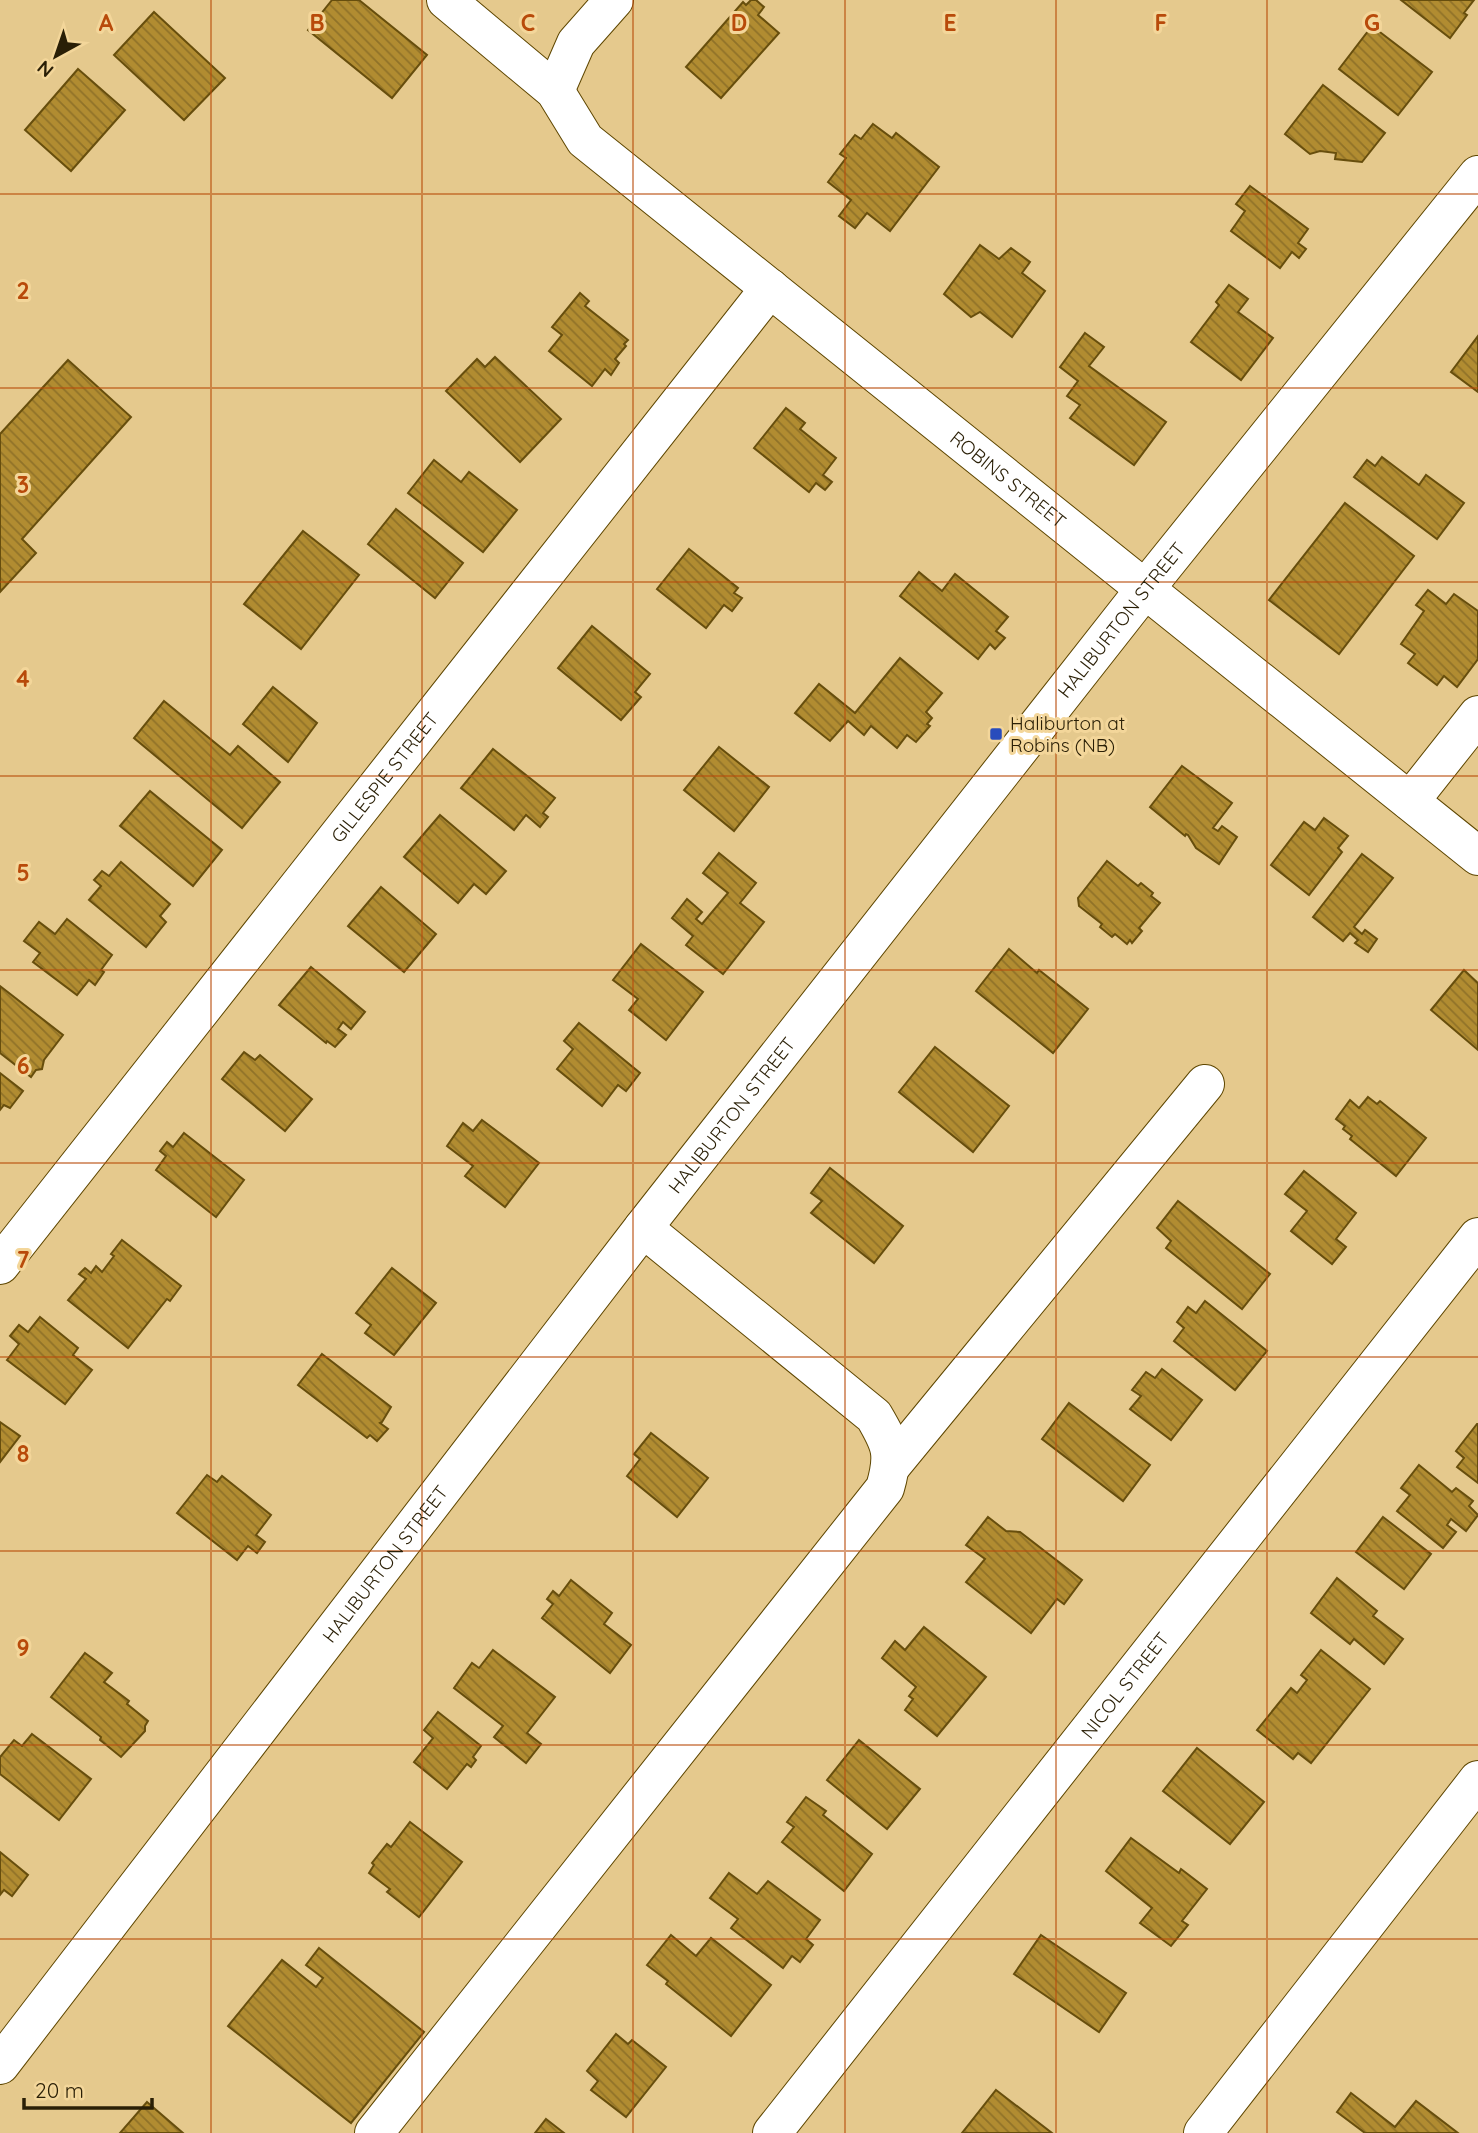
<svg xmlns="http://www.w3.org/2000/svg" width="1478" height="2133" font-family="Quicksand,sans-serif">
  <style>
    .building { fill: url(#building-back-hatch); stroke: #674e0d; stroke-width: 2 }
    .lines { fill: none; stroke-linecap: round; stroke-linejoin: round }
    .minor-casing { stroke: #5e4600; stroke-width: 40 }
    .highway-casing { stroke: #5e4600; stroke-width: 40 }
    .minor { stroke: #fff; stroke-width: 38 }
    .highway { stroke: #fff; stroke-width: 38 }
    .grid { fill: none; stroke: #b84a0a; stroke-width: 2; stroke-opacity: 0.55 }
    .poi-dot { fill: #284cbc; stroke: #f3d69a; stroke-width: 2.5 }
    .labels { text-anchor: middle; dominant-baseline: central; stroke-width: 6; stroke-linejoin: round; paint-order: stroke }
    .street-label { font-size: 19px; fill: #2a1f06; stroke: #f3d69a }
    .poi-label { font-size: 19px; fill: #2a1f06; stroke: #f3d69a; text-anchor: start }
    .grid-label { font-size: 23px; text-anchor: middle; font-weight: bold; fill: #b84a0a; stroke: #f3d69a; stroke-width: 6; stroke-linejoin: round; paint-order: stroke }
  </style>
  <defs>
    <pattern id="building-back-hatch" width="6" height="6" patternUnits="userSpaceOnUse" patternTransform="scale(1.75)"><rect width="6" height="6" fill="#b18c31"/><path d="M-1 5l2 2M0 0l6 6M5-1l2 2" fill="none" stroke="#907228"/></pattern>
  </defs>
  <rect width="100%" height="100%" fill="#e5c98d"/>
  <g class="building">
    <polygon points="332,0 359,0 427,55 392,98 308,30"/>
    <polygon points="751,0 756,0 764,7 758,15 779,33 721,98 686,67 743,2 746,5"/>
    <polygon points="1401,0 1474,0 1464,13 1467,15 1450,38"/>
    <polygon points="154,12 225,78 184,120 114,55"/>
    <polygon points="1372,26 1432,72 1398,115 1339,69"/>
    <polygon points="78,69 125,110 71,171 25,130"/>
    <polygon points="1323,85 1385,133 1362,162 1335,159 1336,153 1320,151 1310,154 1285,134"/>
    <polygon points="873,124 892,138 896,133 939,167 890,231 867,213 855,228 839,216 851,200 828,182 846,158 840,154 855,135 861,139"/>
    <polygon points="1250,186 1308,229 1298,243 1306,249 1299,258 1292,252 1280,268 1231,231 1245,211 1236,204"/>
    <polygon points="980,245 999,259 1011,248 1030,262 1022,273 1045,291 1012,337 980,312 971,317 944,294"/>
    <polygon points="1229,285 1248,299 1238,312 1273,338 1241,380 1191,342 1219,305 1216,302"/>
    <polygon points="580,293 589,301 585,306 628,340 624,344 626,346 615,359 619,363 611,375 605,369 592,386 549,351 562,335 552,327"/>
    <polygon points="1085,333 1104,347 1089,366 1166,422 1134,465 1070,418 1080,405 1067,396 1078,381 1060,367"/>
    <polygon points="1478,336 1478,392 1451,372"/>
    <polygon points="495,357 561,419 520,462 446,391 477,359 485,367"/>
    <polygon points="68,360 131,417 22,539 36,553 0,592 0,434"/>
    <polygon points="786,408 805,423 800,429 836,458 823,475 832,482 825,490 816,483 809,492 754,448"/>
    <polygon points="1382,457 1419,485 1426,475 1464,503 1437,539 1354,477 1367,460 1375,466"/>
    <polygon points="434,460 461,482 469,472 517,510 483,552 408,493"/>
    <polygon points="1345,503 1414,556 1339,654 1269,600"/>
    <polygon points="396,509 463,563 435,598 368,544"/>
    <polygon points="303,531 359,575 301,649 244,604"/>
    <polygon points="689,549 738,588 734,593 742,598 732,611 724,605 706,628 657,589"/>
    <polygon points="919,572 942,591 955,574 1008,617 996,631 1005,638 995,649 990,644 978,659 900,596"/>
    <polygon points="1428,590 1446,604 1454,594 1478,611 1478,659 1457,687 1444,676 1437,685 1408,663 1415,654 1401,644 1424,611 1416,605"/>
    <polygon points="592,626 650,674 635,692 641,697 621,720 558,668"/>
    <polygon points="900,658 942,693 926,712 932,718 927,724 930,726 916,742 907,735 897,748 871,726 864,735 848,721 830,741 795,713 819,684 855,713"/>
    <polygon points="273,687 317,723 288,762 243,724"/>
    <polygon points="164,701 230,755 238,746 280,782 242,828 134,738"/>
    <polygon points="719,747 769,787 734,831 684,790"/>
    <polygon points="493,749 555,798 543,813 548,817 540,827 526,815 514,830 461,788"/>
    <polygon points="1182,766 1232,803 1213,828 1218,831 1222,826 1237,837 1219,864 1196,848 1188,835 1186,834 1185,836 1150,807"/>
    <polygon points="150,791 222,850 193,886 120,826"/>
    <polygon points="440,815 506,871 486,894 474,884 458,903 404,857"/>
    <polygon points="1324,818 1348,836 1338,848 1342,852 1309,895 1271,865 1304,822 1315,830"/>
    <polygon points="719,853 756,883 740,903 764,922 723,974 686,945 693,936 672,918 687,899 702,912 696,919 702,924 728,893 703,873"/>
    <polygon points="1362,854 1393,878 1354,927 1362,934 1365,930 1377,939 1368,952 1355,943 1358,940 1350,933 1343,941 1313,917"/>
    <polygon points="1107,861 1138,886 1141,883 1153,893 1151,896 1160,903 1139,928 1142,931 1132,943 1130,940 1127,944 1115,934 1112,937 1100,927 1102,924 1079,906 1078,898"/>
    <polygon points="121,862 170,904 160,916 166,922 146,947 89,900 101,886 94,880 102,871 109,876"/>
    <polygon points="381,887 436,934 404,972 348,926"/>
    <polygon points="67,919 112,955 101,970 104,972 95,985 89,980 77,995 33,962 40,953 24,941 39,922 55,934"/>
    <polygon points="641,944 703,992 666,1040 629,1010 638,999 613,980"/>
    <polygon points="1009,949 1037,973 1039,970 1088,1009 1053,1053 976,991"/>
    <polygon points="311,967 365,1012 351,1029 343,1022 338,1029 346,1035 335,1047 327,1041 326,1043 279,1005"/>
    <polygon points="1464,970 1478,983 1478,1050 1431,1010"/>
    <polygon points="0,986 63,1035 44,1060 42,1069 36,1070 31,1077 0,1053"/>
    <polygon points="579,1023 640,1073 626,1091 618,1085 602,1106 557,1069 573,1049 564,1041"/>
    <polygon points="935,1047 1009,1106 973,1152 899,1092"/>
    <polygon points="244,1052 255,1060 260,1055 312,1099 285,1131 222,1079"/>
    <polygon points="0,1073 23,1091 10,1108 4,1105 0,1110"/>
    <polygon points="1368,1097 1377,1104 1380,1101 1426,1138 1396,1176 1350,1139 1352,1136 1343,1129 1345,1126 1336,1119 1350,1100 1359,1108"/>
    <polygon points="482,1120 539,1163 505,1207 465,1176 473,1166 447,1146 463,1123 473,1131"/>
    <polygon points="184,1133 244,1180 216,1217 156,1170 166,1156 160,1151 167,1142 173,1147"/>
    <polygon points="830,1168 903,1226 874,1263 811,1213 822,1201 811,1193"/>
    <polygon points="1304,1171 1356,1213 1336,1239 1346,1247 1332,1264 1291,1231 1307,1211 1285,1194"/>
    <polygon points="1178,1201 1270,1274 1242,1309 1166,1248 1171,1241 1157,1228"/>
    <polygon points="122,1240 181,1286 170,1301 167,1299 128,1348 68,1300 86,1279 79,1274 85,1268 91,1273 96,1266 102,1272 114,1256 111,1254"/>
    <polygon points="392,1268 436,1303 394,1355 365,1333 371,1325 356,1313"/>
    <polygon points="1205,1301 1267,1351 1235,1390 1174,1341 1184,1328 1177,1322 1188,1307 1196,1313"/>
    <polygon points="40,1317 78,1348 73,1355 92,1370 65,1404 7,1360 19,1344 10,1336 19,1325 28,1332"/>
    <polygon points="322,1354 391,1407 382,1422 380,1423 388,1429 377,1441 370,1435 367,1438 298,1385"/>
    <polygon points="1162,1369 1202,1400 1171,1440 1130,1409 1141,1396 1132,1390 1146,1372 1155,1378"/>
    <polygon points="1069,1403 1150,1465 1123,1501 1042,1439"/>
    <polygon points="0,1422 20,1436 0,1462"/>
    <polygon points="1477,1424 1478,1424 1478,1483 1457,1467 1464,1458 1456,1451"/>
    <polygon points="651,1433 708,1478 677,1517 627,1476 640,1459 634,1454"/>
    <polygon points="1419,1465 1452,1492 1456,1488 1473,1501 1469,1506 1478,1515 1466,1531 1451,1519 1447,1525 1456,1532 1443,1548 1397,1511 1410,1495 1401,1488"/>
    <polygon points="207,1475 217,1482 222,1476 271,1515 256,1535 265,1542 257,1553 248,1546 237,1560 177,1513"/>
    <polygon points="988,1517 1006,1531 1020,1532 1082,1580 1064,1604 1057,1599 1031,1633 966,1582 985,1559 966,1545"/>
    <polygon points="1383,1517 1431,1554 1404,1589 1356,1552"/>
    <polygon points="1337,1578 1377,1611 1373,1616 1403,1639 1384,1664 1354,1639 1350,1644 1311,1613"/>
    <polygon points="571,1580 612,1613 604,1624 631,1645 610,1673 542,1618 553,1604 547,1599 553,1591 559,1596"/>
    <polygon points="924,1627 986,1677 937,1736 905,1710 913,1699 909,1696 916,1687 882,1658 895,1641 905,1650"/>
    <polygon points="493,1650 555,1697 527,1733 541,1744 526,1763 494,1737 503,1726 454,1688 472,1663 479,1668"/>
    <polygon points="1321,1650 1370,1689 1311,1763 1298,1753 1293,1759 1257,1730 1291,1688 1297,1693 1307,1680 1301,1675"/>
    <polygon points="85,1653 112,1673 104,1682 129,1701 127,1704 148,1721 145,1726 145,1731 121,1757 100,1740 101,1737 51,1697"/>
    <polygon points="438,1712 481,1746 473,1757 476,1760 471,1767 467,1764 447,1789 414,1762 433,1738 424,1730"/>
    <polygon points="32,1734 91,1779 59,1820 0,1774 0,1757 14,1740 22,1746"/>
    <polygon points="859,1740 920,1789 887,1829 827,1780"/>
    <polygon points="1197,1748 1264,1802 1230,1844 1163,1791"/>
    <polygon points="806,1797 826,1811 823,1815 872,1854 844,1891 782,1842 794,1827 787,1822"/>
    <polygon points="410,1822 462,1862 419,1917 387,1892 390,1889 369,1873 374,1865 372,1863 387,1844 391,1847"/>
    <polygon points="1131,1838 1179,1873 1181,1869 1207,1889 1182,1921 1188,1925 1171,1946 1140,1923 1152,1908 1106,1871"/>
    <polygon points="0,1852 28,1875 12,1896 4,1890 0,1895"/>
    <polygon points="729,1873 757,1894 768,1881 820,1920 806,1939 813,1945 800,1962 792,1956 783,1968 731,1928 738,1919 710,1898"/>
    <polygon points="671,1935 696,1956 711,1938 771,1985 731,2036 666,1984 668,1981 647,1965"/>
    <polygon points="1041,1935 1126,1993 1099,2032 1014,1974"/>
    <polygon points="319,1948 424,2032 351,2123 228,2026 282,1960 316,1987 323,1978 306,1965"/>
    <polygon points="616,2034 628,2044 632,2040 666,2067 626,2117 591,2090 598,2081 587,2071"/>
    <polygon points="996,2090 1052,2133 962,2133"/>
    <polygon points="1351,2093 1395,2127 1416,2101 1458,2133 1365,2133 1337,2112"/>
    <polygon points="147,2102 183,2133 120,2133"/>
    <polygon points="546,2119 564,2133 535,2133"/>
  </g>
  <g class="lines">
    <g class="minor-casing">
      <g id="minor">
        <path id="s1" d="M446 0 555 91 585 140 1478 856"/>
        <polyline points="555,91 576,43 614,0"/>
        <polyline points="1410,801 1478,715"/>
        <path id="s2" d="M0 1265 770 288"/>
        <polyline points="892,1465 1205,1084"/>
        <path id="s3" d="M0 2065 643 1228 1145 589 1478 175"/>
        <path d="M374 2133 885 1488C895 1454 891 1445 874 1416L643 1228"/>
        <polyline points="1203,2133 1478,1780"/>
      </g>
    </g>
    <g class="highway-casing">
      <g id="highway">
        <path id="s4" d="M772 2133 1478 1237"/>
      </g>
    </g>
    <use href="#minor" class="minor"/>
    <use href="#highway" class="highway"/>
  </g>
  <path class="grid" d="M211 0V2133M422 0V2133M633 0V2133M845 0V2133M1056 0V2133M1267 0V2133M0 194H1478M0 388H1478M0 582H1478M0 776H1478M0 970H1478M0 1163H1478M0 1357H1478M0 1551H1478M0 1745H1478M0 1939H1478"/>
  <rect class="poi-dot" x="989" y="727" width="14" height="14" rx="3.5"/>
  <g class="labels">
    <g class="street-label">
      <text stroke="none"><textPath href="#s1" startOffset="742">ROBINS STREET</textPath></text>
      <text stroke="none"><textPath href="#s3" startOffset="1829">HALIBURTON STREET</textPath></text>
      <text stroke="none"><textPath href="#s2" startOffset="621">GILLESPIE STREET</textPath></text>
      <text stroke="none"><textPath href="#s3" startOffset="1199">HALIBURTON STREET</textPath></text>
      <text stroke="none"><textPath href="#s3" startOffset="632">HALIBURTON STREET</textPath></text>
      <text stroke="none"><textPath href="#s4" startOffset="570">NICOL STREET</textPath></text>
    </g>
    <g class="poi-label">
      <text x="1010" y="723">Haliburton at<tspan x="1010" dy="22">Robins (NB)</tspan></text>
    </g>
  </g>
  <g class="grid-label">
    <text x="106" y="31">A</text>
    <text x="317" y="31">B</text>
    <text x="528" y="31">C</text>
    <text x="739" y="31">D</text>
    <text x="950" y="31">E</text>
    <text x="1161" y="31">F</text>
    <text x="1372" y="31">G</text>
    <text x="23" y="299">2</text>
    <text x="23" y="493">3</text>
    <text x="23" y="687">4</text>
    <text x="23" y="881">5</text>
    <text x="23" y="1074">6</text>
    <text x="23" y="1268">7</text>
    <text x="23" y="1462">8</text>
    <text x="23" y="1656">9</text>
  </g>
  <g transform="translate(56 56) rotate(220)" stroke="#f3d69a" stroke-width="5" paint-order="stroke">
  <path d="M0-5L12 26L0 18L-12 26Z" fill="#2a1f06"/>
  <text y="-10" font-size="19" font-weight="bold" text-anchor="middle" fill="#2a1f06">N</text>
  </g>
  <path d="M24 2098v10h128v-10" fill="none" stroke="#2a1f06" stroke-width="3.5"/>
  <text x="35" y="2098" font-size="21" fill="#2a1f06" stroke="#f3d69a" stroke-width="5" paint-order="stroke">20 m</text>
</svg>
